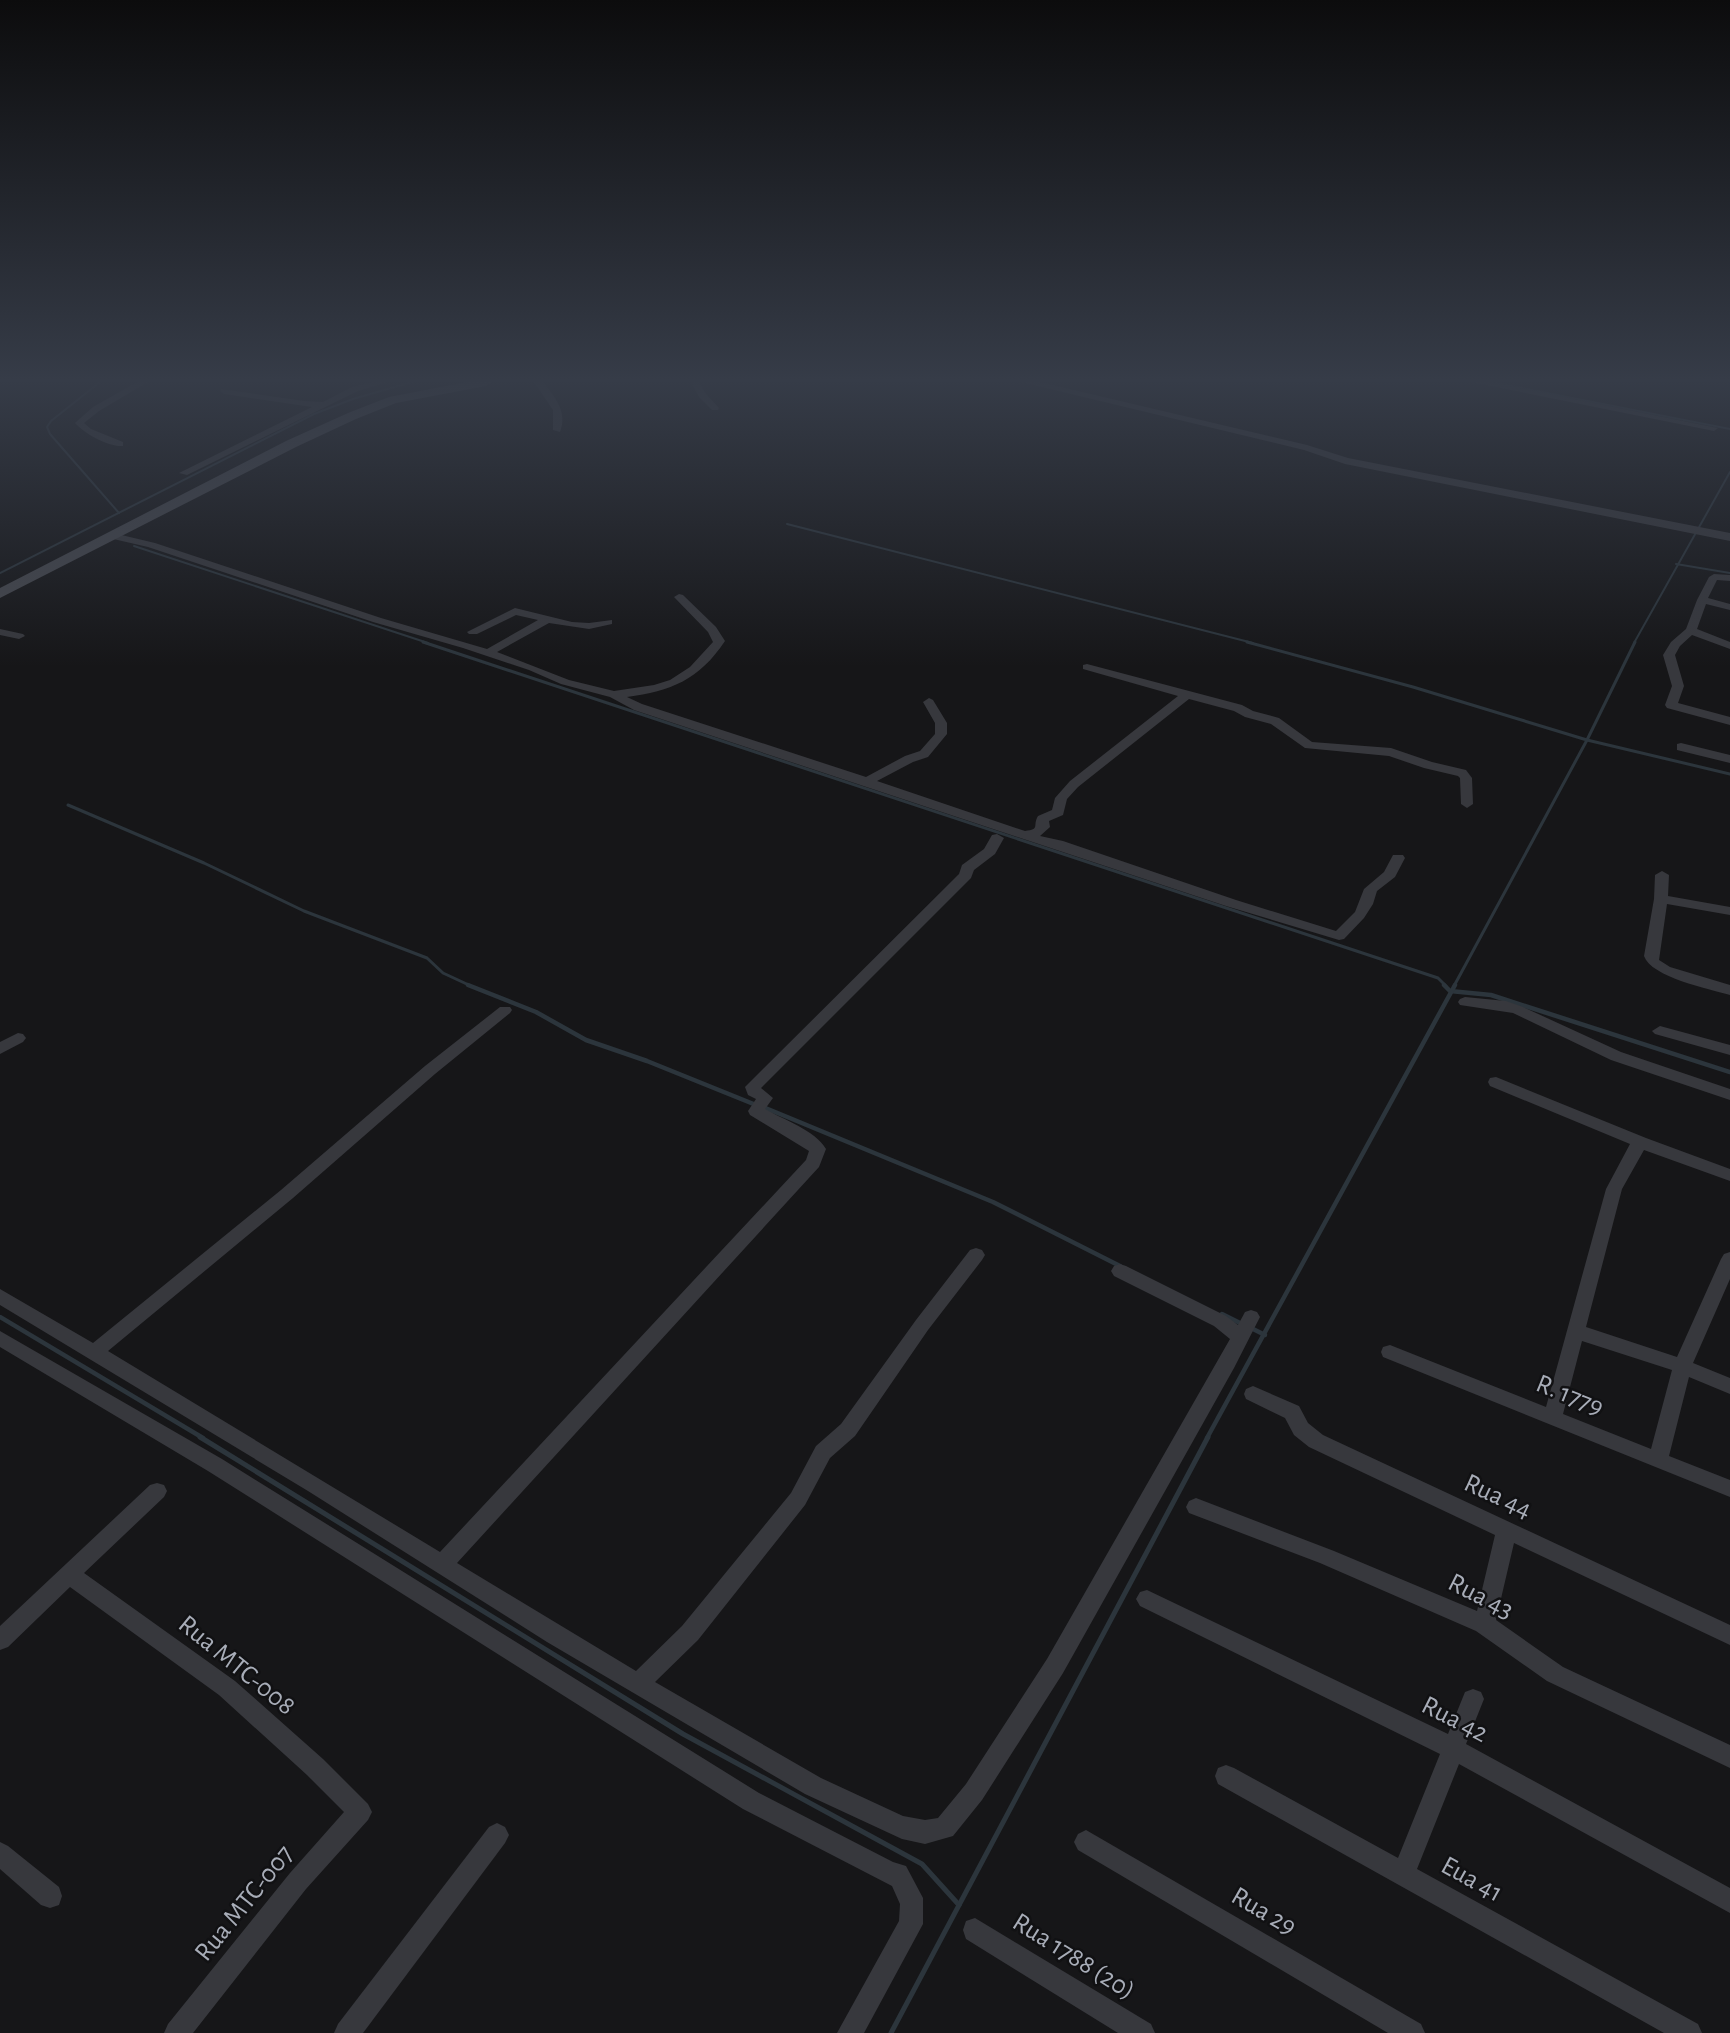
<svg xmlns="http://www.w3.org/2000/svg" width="1730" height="2033" font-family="'Alegreya Sans',sans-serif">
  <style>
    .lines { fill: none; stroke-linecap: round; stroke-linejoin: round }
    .stream-far3 { stroke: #2c353c; stroke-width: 2 }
    .stream-far2 { stroke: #2c353c; stroke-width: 3 }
    .stream-far1 { stroke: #2c353c; stroke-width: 4.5 }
    .stream { stroke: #2c353c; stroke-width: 5 }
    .minor { fill: #37383d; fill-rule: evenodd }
    .tertiary { fill: #37383d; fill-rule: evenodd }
    .secondary { fill: #45474d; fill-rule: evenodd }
    .labels { text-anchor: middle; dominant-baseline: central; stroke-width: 5; stroke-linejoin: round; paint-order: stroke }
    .near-street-label { font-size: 27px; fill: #a8adb8; stroke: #111113 }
  </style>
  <rect width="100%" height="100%" fill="#161618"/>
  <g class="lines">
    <g class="stream-far3">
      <polyline points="100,382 51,421 47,427 50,434 119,513"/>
      <polyline points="1491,382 1730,429"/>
      <polyline points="787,524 1253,643"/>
      <polyline points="134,546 428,643"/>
      <polyline points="1676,564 1730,573"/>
      <polyline points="0,573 314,414 353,399 412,382"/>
      <polyline points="1634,643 1730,472"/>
    </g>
    <g class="stream-far2">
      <polyline points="423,642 1438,978 1446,986"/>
      <polyline points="1247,642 1413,687 1587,740 1730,774"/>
      <polyline points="68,805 204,863 304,911 427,958 443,973 471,986"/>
      <polyline points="1454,986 1587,740 1635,642"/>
    </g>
    <g class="stream-far1">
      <polyline points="468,985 536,1012 586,1040 647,1061 756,1105"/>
      <polyline points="1444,985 1450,991 1491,995 1730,1072"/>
      <polyline points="763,1107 993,1202 1120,1266"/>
      <polyline points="1222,1314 1242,1324"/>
      <polyline points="0,1317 203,1438"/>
      <polyline points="1249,1327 1265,1335"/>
      <polyline points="1207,1438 1455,985"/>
    </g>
    <g class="stream">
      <polyline points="200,1437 683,1734 922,1864 959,1905"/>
      <polyline points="891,2033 1208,1437"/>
    </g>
    <g class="minor">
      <path d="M137 382H148L99 411 84 423 91 429 123 442V446C108 447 85 434 75 423L93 407Z"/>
      <polygon points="373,382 388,382 358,391 187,475 179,473 312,407 224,394 220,391 221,389 304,401 323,402 352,387"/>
      <path d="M534 382H543C555 397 568 412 560 432L553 430V410Z"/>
      <polygon points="691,382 699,382 706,394 719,408 718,410 712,410 699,397"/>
      <polygon points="1471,382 1489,382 1718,428 1714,431"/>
      <path d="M113 533 155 543 381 618 487 649 538 620 516 615 477 634H469L467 632 515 608 572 622 589 623 612 620V624L589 629 549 623 497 652 569 680 614 691 654 685 670 680 690 667 713 642 708 632 674 597 679 594 683 595 716 627 725 641C699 680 671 691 627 697L642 704 866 777 905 756 920 751 935 734V723L923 702 929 698 933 700 947 723V734L928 757 913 762 877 781 1025 831C1041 829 1032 826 1038 816L1052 810 1055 798 1070 781 1178 696 1083 669V665L1087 664 1242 705 1253 711 1279 718 1312 742 1391 748 1432 762 1466 770 1472 778 1473 804 1467 808 1461 804 1460 778 1458 776 1424 768 1389 756 1305 748 1271 724 1245 717 1234 711 1189 699 1078 787 1067 799 1063 815 1049 821 1050 827 1040 836 1063 841 1236 900 1336 931 1355 912 1364 889 1384 872 1393 855H1403L1405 858 1395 877 1377 891 1373 904 1364 918 1344 939 1339 940 1226 906 634 710 610 697 561 684 529 670 463 648 373 622 148 547 109 538 108 536Z"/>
      <polygon points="1714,574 1730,575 1730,581 1717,580 1708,598 1730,604 1730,610 1706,604 1697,629 1730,642 1730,649 1692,635 1680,646 1675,655 1684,686 1678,703 1730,717 1730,725 1667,708 1665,705 1672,686 1663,655 1671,642 1686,629 1697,600 1709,577"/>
      <polygon points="0,629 23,634 25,636 19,639 0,635"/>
      <polygon points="1681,743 1730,755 1730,763 1677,750 1677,744"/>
      <path d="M997 834 1004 838 995 854 974 870 971 878 761 1088 773 1098 765 1109C784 1120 815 1130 826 1149L819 1167 457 1563 636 1671 682 1626 791 1493 816 1446 841 1424 916 1320 970 1250 976 1248 982 1250 985 1255 982 1260 928 1330 855 1436 830 1458 805 1505 698 1640 655 1682 821 1778 903 1816 925 1820 938 1818 966 1784 1047 1659 1230 1339 1214 1326 1114 1276 1111 1271 1114 1266 1120 1264 1126 1266 1226 1316 1238 1325 1245 1312 1251 1310 1257 1312 1260 1317 1234 1368 1063 1673 982 1800 953 1836 925 1844 902 1839 805 1794 547 1642 308 1491 0 1305V1289L93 1343 281 1190 425 1066 500 1007H510L512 1010 510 1013 435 1074 293 1198 108 1351 440 1552 806 1160 809 1151 750 1115 748 1111 756 1099 748 1095 745 1087 959 874 962 865 984 849 992 835Z"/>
      <path d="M1662 871 1669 875 1668 896 1730 907V915L1667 904 1659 960 1670 967 1730 985V995C1709 989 1651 977 1644 956L1654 899 1655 875Z"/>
      <polygon points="1465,997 1506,1001 1523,1007 1621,1052 1730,1089 1730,1100 1611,1060 1513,1013 1460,1005 1458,1002 1460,999"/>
      <polygon points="1660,1026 1730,1045 1730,1055 1655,1034 1652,1031"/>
      <polygon points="18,1033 23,1034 26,1038 23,1042 0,1054 0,1042"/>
      <path d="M1496 1077 1646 1138 1730 1169V1181L1644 1150 1622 1189 1586 1327 1677 1357 1721 1259 1724 1254 1730 1252V1279L1693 1363 1730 1378V1394L1689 1377 1669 1456 1730 1480V1497L1383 1357 1381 1352 1383 1347 1390 1345 1546 1407 1606 1189 1630 1144 1490 1086 1488 1082 1490 1078ZM1582 1341 1672 1370 1651 1449 1563 1414Z"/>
      <polygon points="0,1331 222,1459 759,1793 893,1862 906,1866 923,1898 923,1924 864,2033 837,2033 899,1921 900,1904 892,1886 743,1809 208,1471 0,1347"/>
      <polygon points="1253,1386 1299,1406 1308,1423 1323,1435 1730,1625 1730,1645 1514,1543 1496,1620 1563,1667 1730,1745 1730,1768 1547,1681 1476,1631 1320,1563 1189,1513 1186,1507 1189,1501 1196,1498 1334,1551 1477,1611 1495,1535 1309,1447 1294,1435 1285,1418 1246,1399 1244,1394 1246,1389"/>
      <polygon points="157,1483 164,1485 167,1491 164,1497 84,1573 235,1681 323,1759 368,1804 372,1812 368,1820 306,1889 193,2033 164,2033 168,2024 290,1873 344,1812 307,1775 219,1695 70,1587 8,1647 0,1650 0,1626 150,1485"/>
      <polygon points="1147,1590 1448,1734 1465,1692 1473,1689 1481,1692 1484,1699 1466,1744 1730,1888 1730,1913 1459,1764 1417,1869 1698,2024 1702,2033 1664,2033 1218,1784 1215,1776 1218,1768 1226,1765 1234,1768 1398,1858 1440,1754 1140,1606 1136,1599 1140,1592"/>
      <polygon points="497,1823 505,1827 509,1835 505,1843 363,2033 334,2033 338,2024 489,1827"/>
      <polygon points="1086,1830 1421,2024 1425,2033 1388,2033 1078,1850 1074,1842 1078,1834"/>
      <polygon points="0,1842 8,1846 59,1887 62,1896 59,1905 50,1908 41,1905 0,1869"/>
      <polygon points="975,1918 1151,2024 1155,2033 1118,2033 966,1939 963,1930 966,1921"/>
    </g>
    <polygon class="tertiary" points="1021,382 1040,382 1307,445 1348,458 1730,533 1730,541 1345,464 1304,450"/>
    <polygon class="secondary" points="467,382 492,382 486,386 396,403 356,419 296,447 0,598 0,588 286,441 348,413 389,397"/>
  </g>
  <linearGradient id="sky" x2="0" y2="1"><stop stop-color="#0c0c0d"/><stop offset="0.57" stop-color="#363c48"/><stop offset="1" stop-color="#363c48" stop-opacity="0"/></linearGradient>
  <rect width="1730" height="667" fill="url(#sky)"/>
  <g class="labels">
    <g class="near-street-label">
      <text transform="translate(1570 1395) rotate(22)">R. 1779</text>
      <text transform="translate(1498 1496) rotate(25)">Rua 44</text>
      <text transform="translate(1481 1596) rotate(27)">Rua 43</text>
      <text transform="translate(237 1665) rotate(39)">Rua MTC-008</text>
      <text transform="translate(1455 1719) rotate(27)">Rua 42</text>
      <text transform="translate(1472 1879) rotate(29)">Eua 41</text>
      <text transform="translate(244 1903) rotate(-51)">Rua MTC-007</text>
      <text transform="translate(1264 1911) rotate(30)">Rua 29</text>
      <text transform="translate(1074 1956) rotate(32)">Rua 1788 (20)</text>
    </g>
  </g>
</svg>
